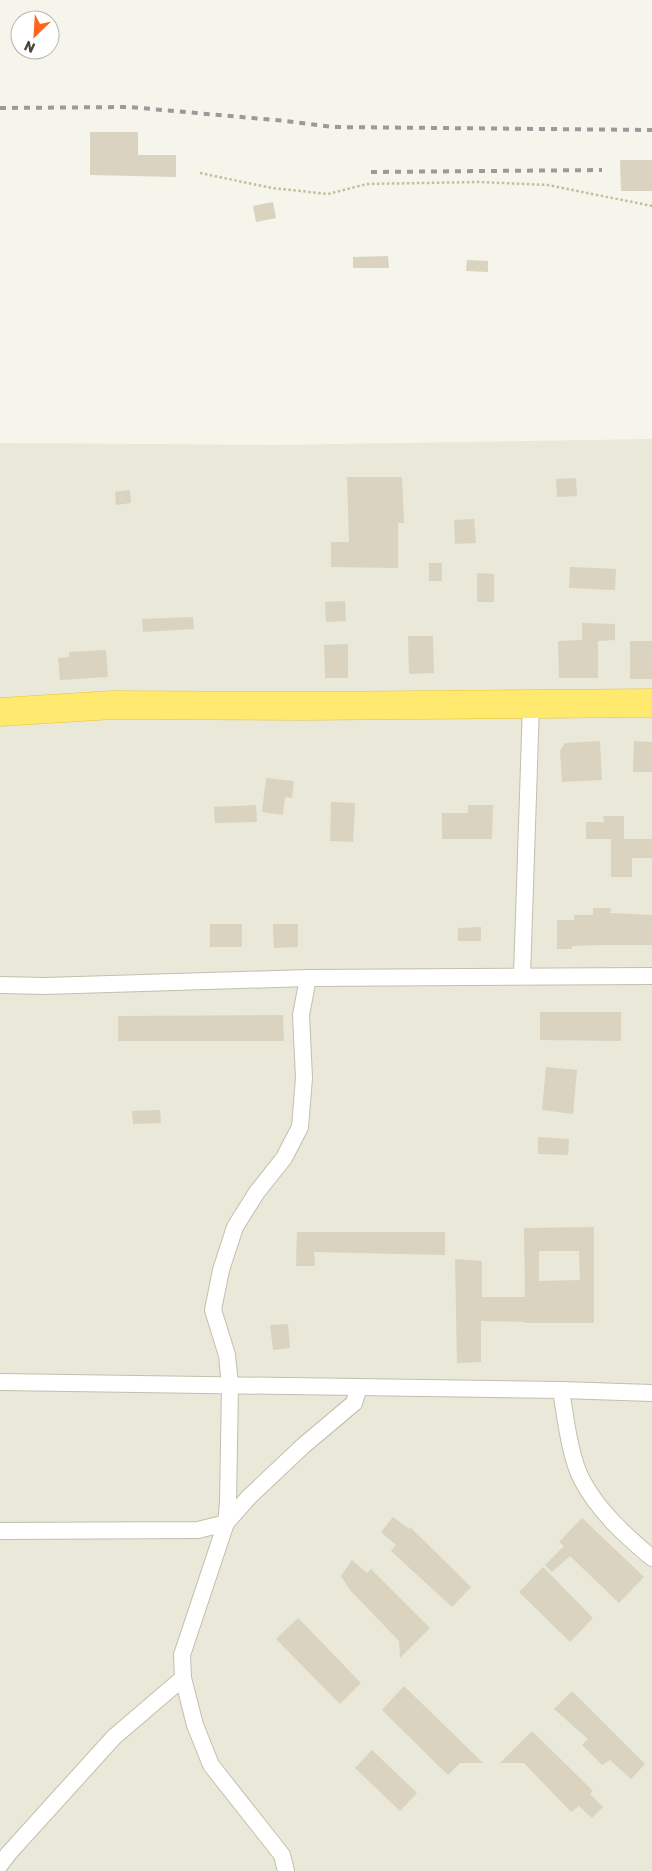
<svg xmlns="http://www.w3.org/2000/svg" width="652" height="1871" font-family="Rubik,sans-serif">
  <style>
    .residential { fill: #eae8d9 }
    .building { fill: #d9d3c0; fill-rule: evenodd }
    .lines { fill: none; stroke-linecap: round; stroke-linejoin: round }
    .street-casing { stroke: #c3bfad; stroke-width: 18 }
    .highway-casing { stroke: #e6c536; stroke-width: 29 }
    .path { stroke: #c5be9d; stroke-width: 2.5; stroke-dasharray: 2.5 2.5; stroke-linecap: butt }
    .street { stroke: #fff; stroke-width: 16 }
    .highway { stroke: #ffe96e; stroke-width: 28 }
    .rail { stroke: #9a9a9a; stroke-width: 4; stroke-dasharray: 6 6; stroke-linecap: butt }
  </style>
  <rect width="100%" height="100%" fill="#f6f5eb"/>
  <polygon class="residential" points="652,439 652,1871 0,1871 0,443 274,445"/>
  <g class="building">
    <polygon points="90,132 138,132 138,155 176,155 176,177 90,175"/>
    <polygon points="620,160 652,160 652,191 621,191"/>
    <polygon points="273,202 276,218 256,222 253,206"/>
    <polygon points="388,256 389,268 353,268 353,257"/>
    <polygon points="467,260 488,261 488,272 466,271"/>
    <polygon points="347,477 402,477 404,523 398,523 398,568 331,567 331,542 349,542"/>
    <polygon points="576,478 577,496 557,497 556,479"/>
    <polygon points="130,490 131,503 116,505 115,492"/>
    <polygon points="474,519 476,543 455,544 454,520"/>
    <rect x="429" y="563" width="13" height="18"/>
    <polygon points="570,567 616,569 615,590 569,588"/>
    <polygon points="477,573 494,574 494,602 477,602"/>
    <polygon points="345,601 346,621 326,622 325,602"/>
    <polygon points="193,617 194,629 143,632 142,619"/>
    <polygon points="582,623 615,624 615,640 598,641 598,678 559,678 558,641 582,640"/>
    <polygon points="408,636 433,636 434,673 409,674"/>
    <rect x="630" y="641" width="22" height="38"/>
    <polygon points="348,644 348,678 325,678 324,645"/>
    <polygon points="106,650 108,677 60,680 58,658 69,657 69,652"/>
    <polygon points="600,741 602,780 562,782 560,751 565,743"/>
    <polygon points="634,741 652,742 652,772 633,772"/>
    <polygon points="266,778 294,781 292,798 285,797 283,815 262,812"/>
    <polygon points="331,802 355,803 353,842 330,841"/>
    <polygon points="256,805 257,822 215,823 214,807"/>
    <polygon points="468,805 493,805 492,839 442,839 442,813 468,813"/>
    <polygon points="603,816 624,816 624,839 652,839 652,858 632,858 632,877 611,877 611,839 586,839 586,822 604,822"/>
    <polygon points="593,908 611,908 610,913 652,915 652,945 602,945 572,946 572,949 557,949 557,920 574,920 574,915 593,915"/>
    <rect x="210" y="924" width="32" height="23"/>
    <polygon points="273,924 298,924 298,947 274,948"/>
    <polygon points="481,927 481,941 458,941 458,928"/>
    <polygon points="540,1012 621,1012 621,1041 540,1040"/>
    <polygon points="283,1015 284,1041 118,1041 118,1016"/>
    <polygon points="546,1067 577,1070 573,1114 542,1110"/>
    <polygon points="160,1110 161,1123 133,1124 132,1111"/>
    <polygon points="538,1137 569,1139 568,1155 538,1154"/>
    <path d="M594 1227V1323H525V1322L481 1321V1362L457 1363 455 1259 482 1261V1297H525L524 1228ZM539 1251H579L580 1280 539 1281Z"/>
    <polygon points="297,1232 445,1232 445,1255 314,1252 315,1266 296,1266"/>
    <polygon points="288,1324 290,1348 273,1350 270,1325"/>
    <polygon points="393,1517 409,1529 410,1527 471,1587 452,1607 391,1551 396,1545 381,1532"/>
    <polygon points="582,1518 644,1577 619,1603 570,1556 552,1572 545,1565 564,1546 559,1542"/>
    <polygon points="352,1560 367,1573 371,1569 430,1628 400,1658 399,1641 350,1590 341,1576"/>
    <polygon points="543,1567 593,1618 570,1642 519,1592"/>
    <polygon points="298,1618 361,1683 340,1704 276,1639"/>
    <polygon points="404,1686 483,1763 460,1763 448,1775 382,1710"/>
    <polygon points="572,1691 645,1764 631,1779 610,1760 602,1765 582,1745 588,1739 554,1709"/>
    <polygon points="532,1731 593,1791 590,1794 603,1807 592,1818 579,1806 571,1812 524,1763 500,1763"/>
    <polygon points="372,1750 417,1793 400,1811 355,1768"/>
  </g>
  <g class="lines">
    <g class="street-casing">
      <g id="street">
        <polyline points="522,976 531,705"/>
        <polyline points="0,985 45,986 308,978 652,976"/>
        <polyline points="0,1382 561,1390 652,1393"/>
        <path d="M561 1390C565 1415 570 1458 582 1480 599 1512 625 1535 652 1558"/>
        <polyline points="0,1531 198,1530 226,1523 249,1497 303,1446 354,1403 359,1387"/>
        <polyline points="0,1865 9,1853 114,1737 183,1678"/>
        <polyline points="286,1871 282,1855 211,1765 195,1725 183,1678 182,1655 226,1523 228,1503 230,1385 227,1355 213,1310 221,1270 235,1227 257,1192 284,1158 300,1127 304,1078 301,1015 308,978"/>
      </g>
    </g>
    <g class="highway-casing">
      <polyline id="highway" points="0,712 113,705 304,706 652,703"/>
    </g>
    <polyline class="path" points="200,173 272,188 328,194 367,184 479,182 548,185 652,206"/>
    <use href="#street" class="street"/>
    <use href="#highway" class="highway"/>
    <g class="rail">
      <polyline points="0,108 129,107 286,121 333,127 652,130"/>
      <polyline points="371,172 602,170"/>
    </g>
  </g>
  <g transform="translate(35 35) rotate(205)"><circle r="24" fill="#ffffff" stroke="#b7b5af"/>
  <path d="M0-4L9 19L0 12L-9 19Z" fill="#ff661a"/>
  <text y="-8" font-size="14" font-weight="bold" text-anchor="middle" fill="#4b4738">N</text>
  </g>
</svg>
